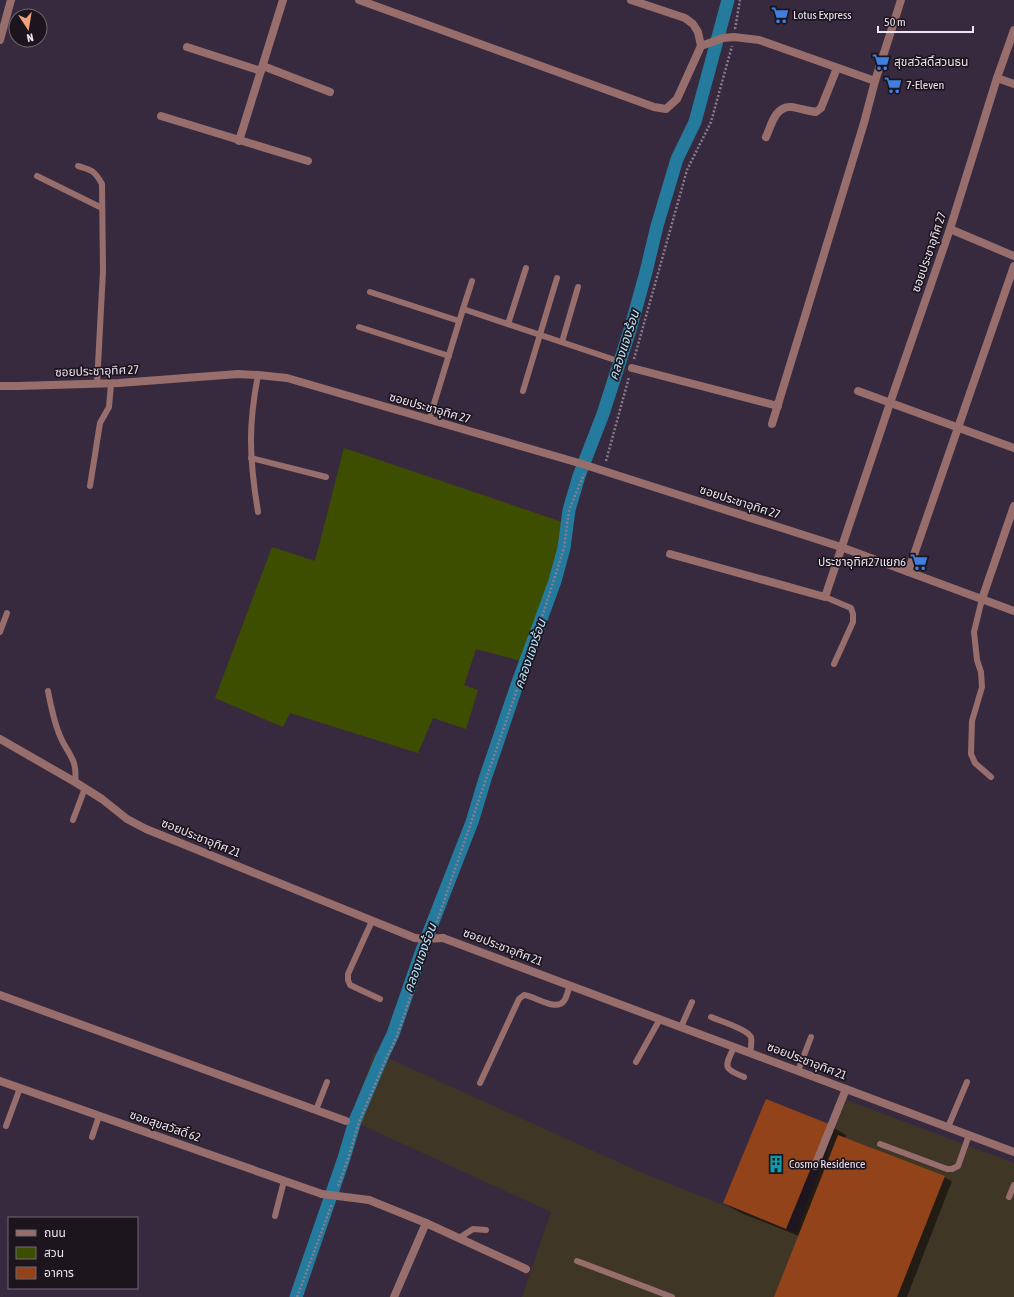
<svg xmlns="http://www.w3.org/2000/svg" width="1014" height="1297" font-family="'Asap Condensed','Noto Sans Thai',sans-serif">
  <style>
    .industrial { fill: #403626 }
    .green { fill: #3e4e00 }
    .shadow { fill: #0007 }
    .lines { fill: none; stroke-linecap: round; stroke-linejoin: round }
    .canal { stroke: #257b9e; stroke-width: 13 }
    .building { fill: #924319 }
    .path { stroke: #887c8d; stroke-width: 2.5; stroke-dasharray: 2 2; stroke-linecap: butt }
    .lane { stroke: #986e6d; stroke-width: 6 }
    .street { stroke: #986e6d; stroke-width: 8 }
    .street-bridge { stroke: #986e6d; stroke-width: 8 }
    .labels { text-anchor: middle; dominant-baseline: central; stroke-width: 3.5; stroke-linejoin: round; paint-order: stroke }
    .poi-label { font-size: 12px; fill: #ede4f1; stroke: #1c151e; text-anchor: start }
    .street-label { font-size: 12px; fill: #ede4f1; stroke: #1c151e }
    .water-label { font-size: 13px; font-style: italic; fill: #b5e5fd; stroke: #1c151e }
  </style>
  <rect width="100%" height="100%" fill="#382a3e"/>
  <polygon class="industrial" points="374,1052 640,1172 721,1204 796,1232 846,1100 1014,1163 1014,1297 522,1297 551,1212 351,1120"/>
  <polygon class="green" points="344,448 562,522 564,533 557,565 521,661 476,649 464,685 478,690 466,729 433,718 418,753 290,713 283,727 215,698 272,547 315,561"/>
  <polygon class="shadow" points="829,1125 846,1135 845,1138 944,1177 952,1181 907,1297 775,1297 799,1236 741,1213 724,1203"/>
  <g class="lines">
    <polyline class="canal" points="296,1297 344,1158 355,1121 382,1057 393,1034 422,950 472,822 485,779 517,685 555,581 564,548 569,510 579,476 603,414 630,330 646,272 657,226 677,159 695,122 728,0"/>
  </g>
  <g class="building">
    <polygon points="766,1099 829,1124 786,1229 723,1203"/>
    <polygon points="838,1135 945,1176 897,1297 774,1297"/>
  </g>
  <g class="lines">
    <g class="path">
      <polyline points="735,29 740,0"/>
      <polyline points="634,359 687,170 711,122 732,46"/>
      <polyline points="606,461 629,377"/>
      <polyline points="434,930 543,614 564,548 569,510 584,474"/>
      <polyline points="338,1186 348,1159 359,1122 386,1059 397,1036 427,948"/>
      <polyline points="297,1297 332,1204"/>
    </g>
    <g class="lane">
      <path d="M78 166C92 170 95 171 102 184L103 271 97 384"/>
      <polyline points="37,176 102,208"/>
      <polyline points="370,292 459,321"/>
      <polyline points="463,309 472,281"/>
      <polyline points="508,324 526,268"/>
      <polyline points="359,327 449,356"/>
      <polyline points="562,342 578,287"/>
      <polyline points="523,391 557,278"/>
      <polyline points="429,420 463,309 612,359"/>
      <polyline points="251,458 326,477"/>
      <polyline points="90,486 100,423 109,407 111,384"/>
      <path d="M258 512C254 488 251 464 251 439 251 417 254 396 258 375"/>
      <polyline points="825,597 851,608 853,614 853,622 834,664"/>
      <polyline points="982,599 974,632 977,660 981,672 982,687 972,721 971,754 975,763 991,777"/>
      <polyline points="0,632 7,613"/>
      <path d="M48 691C51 707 54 722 60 736 68 755 78 759 75 782"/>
      <polyline points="73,820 85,788"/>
      <polyline points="372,921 348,974 348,980 350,985 380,999"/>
      <path d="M711 1017C720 1021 747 1029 751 1037 752 1042 751 1048 750 1053"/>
      <polyline points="681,1027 692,1002"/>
      <path d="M734 1047C725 1067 722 1068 744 1077"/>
      <polyline points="636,1062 660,1019"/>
      <polyline points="798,1071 811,1037"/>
      <path d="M480 1083 519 999 524 995C535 996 556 1012 564 1001 567 997 568 990 570 985"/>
      <polyline points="316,1110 327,1082"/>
      <polyline points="6,1126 20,1088"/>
      <polyline points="948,1127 967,1082"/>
      <polyline points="92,1137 99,1116"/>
      <polyline points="880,1144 947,1169 952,1169 958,1166 969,1135"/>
      <polyline points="1009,1197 1014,1185"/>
      <polyline points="275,1216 284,1181"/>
      <polyline points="459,1238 473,1229 486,1230"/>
      <polyline points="577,1261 672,1297"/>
    </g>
    <g class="street">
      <polyline points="359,0 654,107 666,109 677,99 701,46 698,32 693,24 685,18 631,0"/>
      <polyline points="0,40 11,0"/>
      <polyline points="701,46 723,38 734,37 759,40 875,81"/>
      <polyline points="187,47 261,71"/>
      <polyline points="263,66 330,92"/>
      <polyline points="997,78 1014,84"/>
      <polyline points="161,116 308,161"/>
      <path d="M766 137C771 126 775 106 791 107 799 108 808 111 816 112L821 108 837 68"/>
      <polyline points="239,141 283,0"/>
      <polyline points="950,229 1014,256"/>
      <polyline points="632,368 778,406"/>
      <polyline points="0,386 18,386 119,383 238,374 258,375 287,378 579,463 841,547 1014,611"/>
      <polyline points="858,391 1014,448"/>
      <polyline points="772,424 864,123 875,81 901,0"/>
      <polyline points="670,554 825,597 890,403 950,229 997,78 1014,30"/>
      <polyline points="908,572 1014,266"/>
      <polyline points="982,599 1014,506"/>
      <polyline points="0,739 75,782 102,799 127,819 146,829 415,938"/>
      <polyline points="443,938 1014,1152"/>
      <polyline points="0,995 346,1121"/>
      <polyline points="0,1081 322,1194"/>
      <polyline points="815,1166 846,1089"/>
      <polyline points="369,1200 426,1223 526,1269"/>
      <polyline points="394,1297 426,1223"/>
    </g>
    <g class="street-bridge">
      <polyline points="415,938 425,939 443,938"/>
      <polyline points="322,1194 369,1200"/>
    </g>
  </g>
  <defs>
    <g id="supermarket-bare" transform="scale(1.38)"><path d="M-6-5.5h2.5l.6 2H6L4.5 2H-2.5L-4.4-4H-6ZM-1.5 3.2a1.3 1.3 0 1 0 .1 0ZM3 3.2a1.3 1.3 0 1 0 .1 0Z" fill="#3f7fe0" stroke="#1c151e" stroke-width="2.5" paint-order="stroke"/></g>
    <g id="building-bare" transform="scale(1.38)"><path d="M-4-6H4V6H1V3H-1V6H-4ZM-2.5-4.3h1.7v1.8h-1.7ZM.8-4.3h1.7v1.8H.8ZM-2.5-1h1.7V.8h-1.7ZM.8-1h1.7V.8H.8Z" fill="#0f9aa8" stroke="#1c151e" stroke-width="2.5" paint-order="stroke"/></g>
  </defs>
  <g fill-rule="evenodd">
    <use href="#supermarket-bare" x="780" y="15"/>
    <use href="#supermarket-bare" x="881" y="62"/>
    <use href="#supermarket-bare" x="893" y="85"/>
    <use href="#supermarket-bare" x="919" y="562"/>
    <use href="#building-bare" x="776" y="1164"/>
  </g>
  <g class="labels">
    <g class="poi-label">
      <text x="793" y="15">Lotus Express</text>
      <text x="894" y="62">สุขสวัสดิ์สวนธน</text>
      <text x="906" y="85">7-Eleven</text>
      <text x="906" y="562" text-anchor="end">ประชาอุทิศ27แยก6</text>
      <text x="789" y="1164">Cosmo Residence</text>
    </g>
    <g class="street-label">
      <text transform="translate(929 252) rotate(-71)">ซอยประชาอุทิศ 27</text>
      <text transform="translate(97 371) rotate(-2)">ซอยประชาอุทิศ 27</text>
      <text transform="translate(430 408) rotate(16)">ซอยประชาอุทิศ 27</text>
      <text transform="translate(740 502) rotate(18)">ซอยประชาอุทิศ 27</text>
      <text transform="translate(201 838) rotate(22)">ซอยประชาอุทิศ 21</text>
      <text transform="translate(503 947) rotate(21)">ซอยประชาอุทิศ 21</text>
      <text transform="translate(807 1061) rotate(21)">ซอยประชาอุทิศ 21</text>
      <text transform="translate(165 1126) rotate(19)">ซอยสุขสวัสดิ์ 62</text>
    </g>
    <g class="water-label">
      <text transform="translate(624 345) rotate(-72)">คลองแจงร้อน</text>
      <text transform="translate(530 654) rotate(-71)">คลองแจงร้อน</text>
      <text transform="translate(420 958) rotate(-70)">คลองแจงร้อน</text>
    </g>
  </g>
  <rect x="8" y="1217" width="130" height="72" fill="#1c151e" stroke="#706872"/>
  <rect x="16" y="1230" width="20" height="6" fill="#986e6d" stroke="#706872"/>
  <text x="44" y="1237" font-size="12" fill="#ede4f1">ถนน</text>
  <rect x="16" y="1247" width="20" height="12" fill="#3e4e00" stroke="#706872"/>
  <text x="44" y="1257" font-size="12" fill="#ede4f1">สวน</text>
  <rect x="16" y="1267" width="20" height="12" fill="#924319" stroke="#706872"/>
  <text x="44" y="1277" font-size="12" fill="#ede4f1">อาคาร</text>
  <g transform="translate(28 28) rotate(168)"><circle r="19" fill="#1c151e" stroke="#706872"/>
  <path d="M0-3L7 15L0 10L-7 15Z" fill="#f0a27a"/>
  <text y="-6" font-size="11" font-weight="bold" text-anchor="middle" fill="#ede4f1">N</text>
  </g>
  <path d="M878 26v6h95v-6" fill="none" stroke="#ede4f1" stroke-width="2"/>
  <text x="884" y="26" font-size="12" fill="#ede4f1" stroke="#1c151e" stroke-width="3" paint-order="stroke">50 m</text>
</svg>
